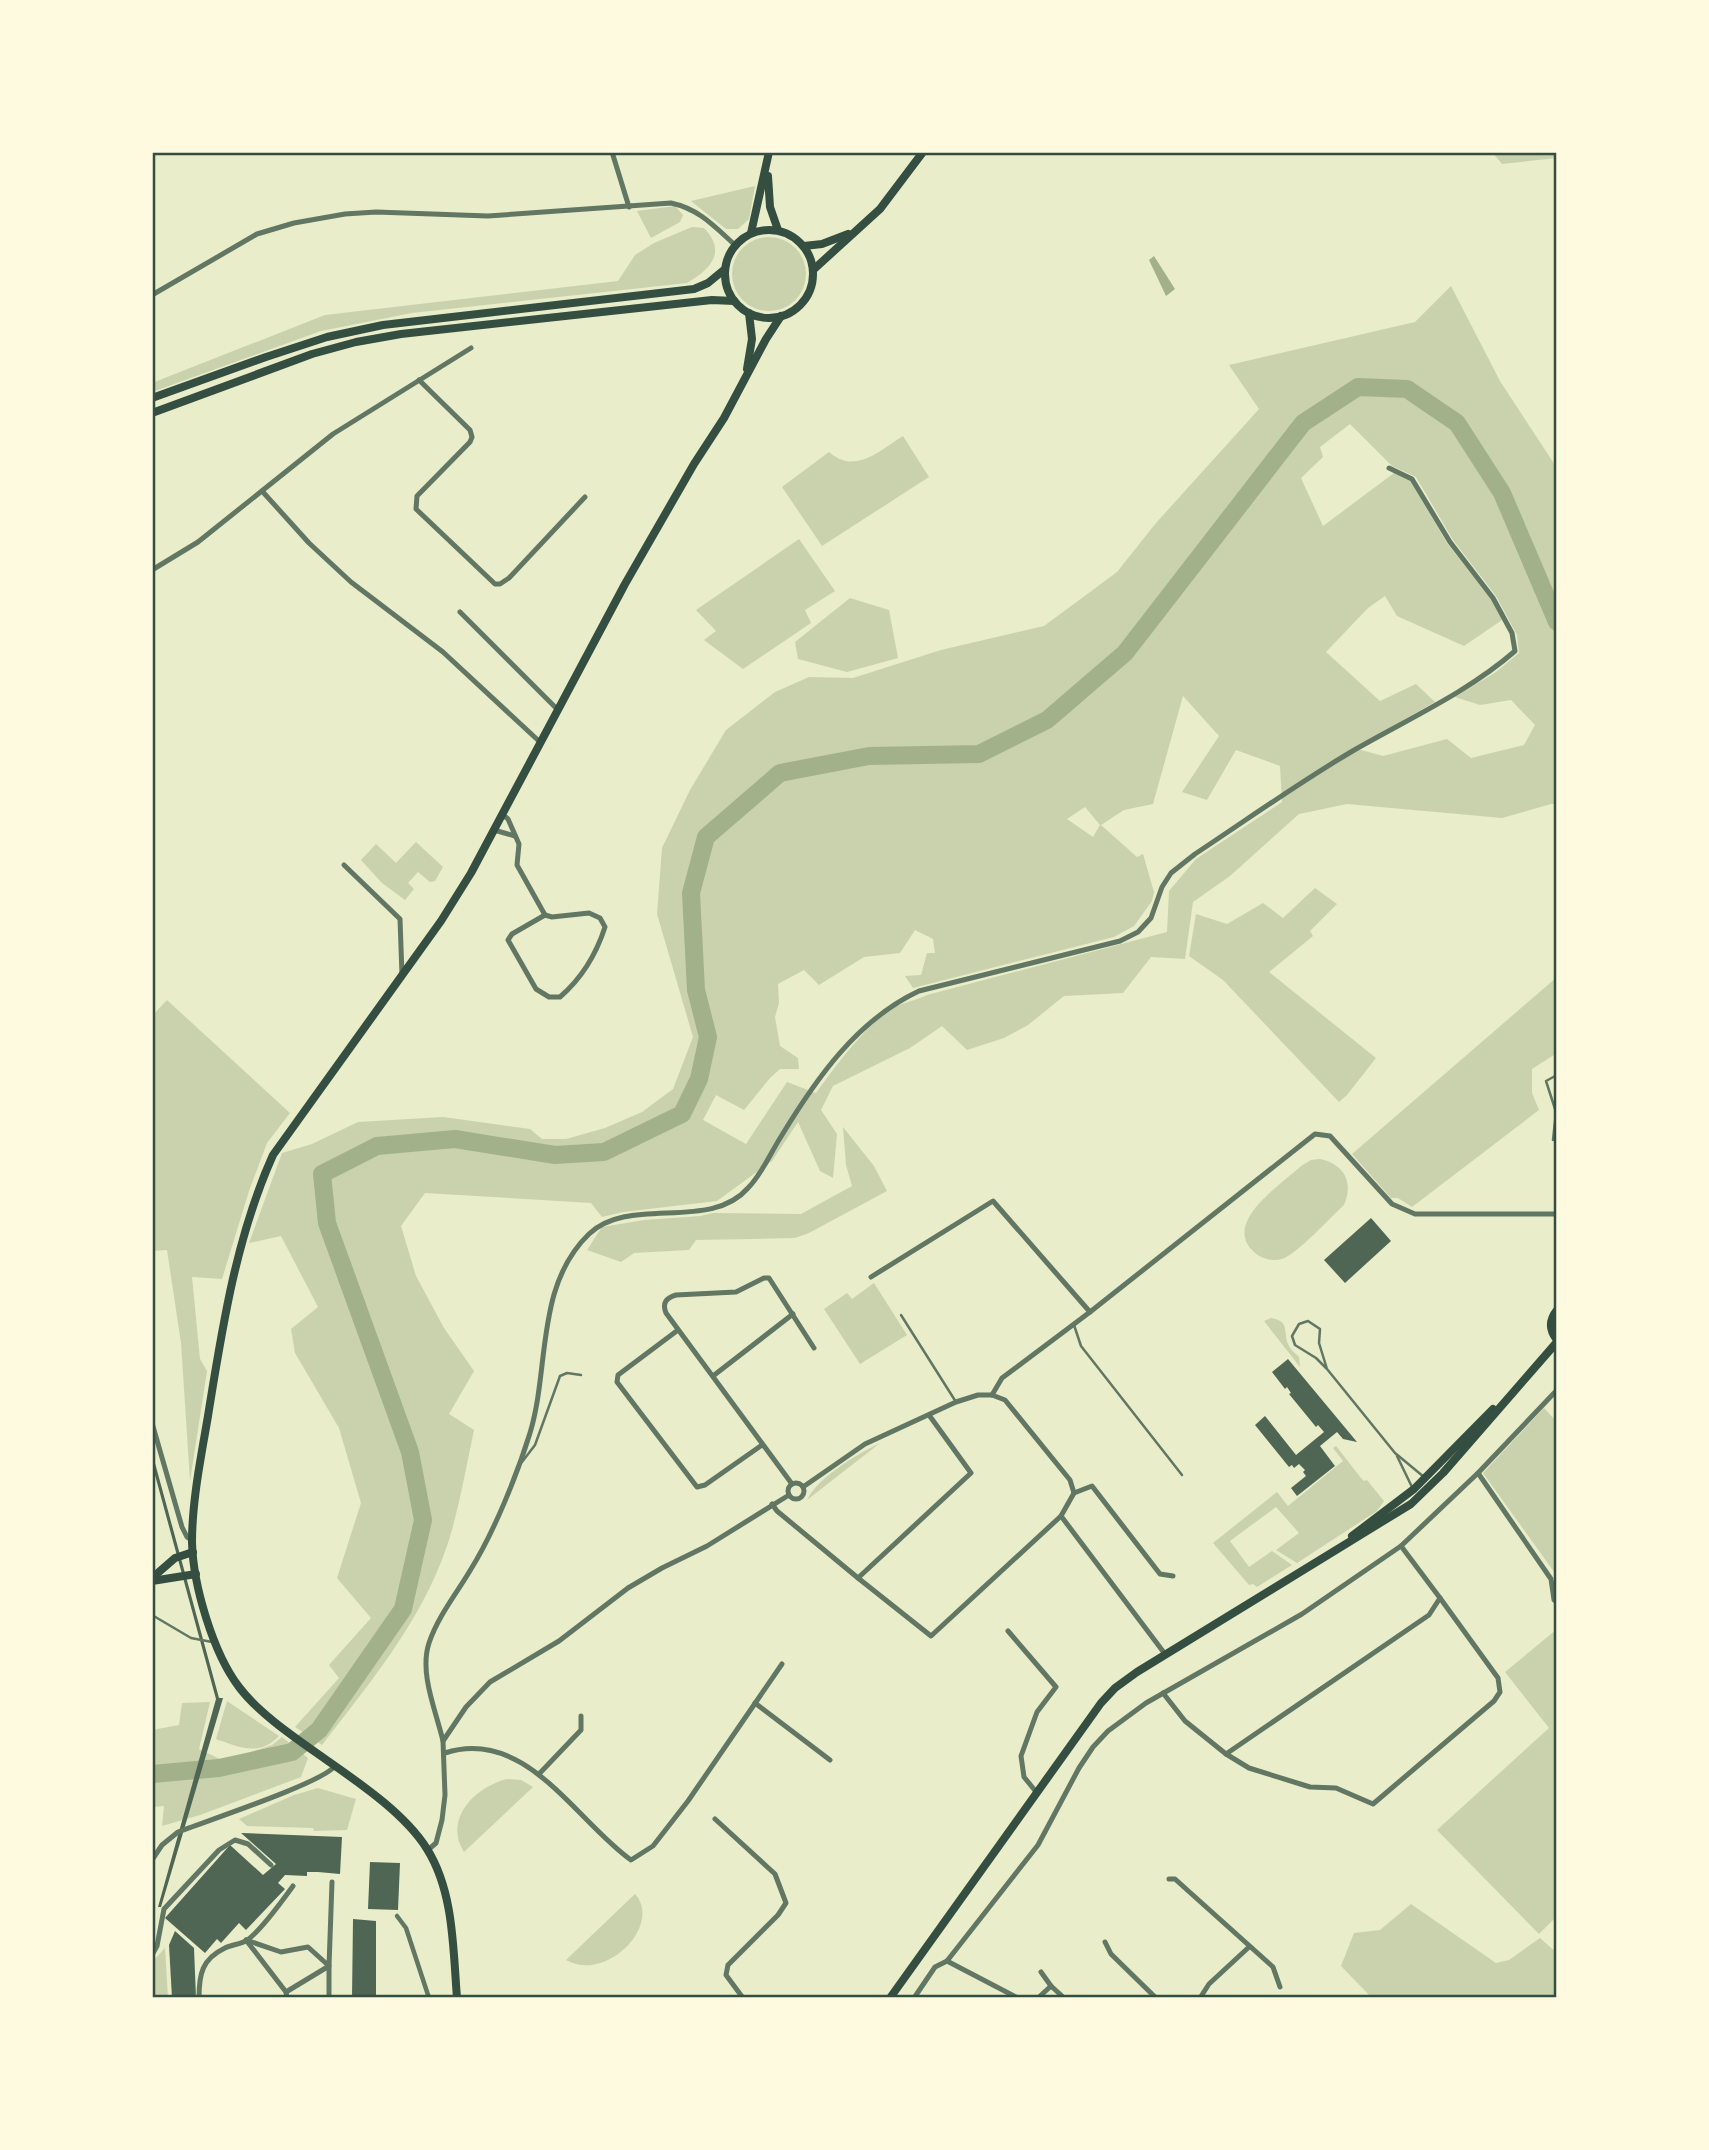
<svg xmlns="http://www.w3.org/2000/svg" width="1709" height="2150" font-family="'Titillium Web',sans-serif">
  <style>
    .green { fill: #cad2ad; fill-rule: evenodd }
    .water { fill: #a3b18a }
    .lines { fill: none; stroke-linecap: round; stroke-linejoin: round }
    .river { stroke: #a3b18a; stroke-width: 18 }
    .building { fill: #4f6655 }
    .service { stroke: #617663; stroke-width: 2.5 }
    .pedestrian { stroke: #617663; stroke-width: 4.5 }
    .minor { stroke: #617663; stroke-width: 5 }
    .secondary { stroke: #344e41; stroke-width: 8 }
    .neatline { fill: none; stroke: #344e41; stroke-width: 2.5 }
  </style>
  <rect width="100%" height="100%" fill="#e9edc9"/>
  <g class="green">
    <polygon points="1492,152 1557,152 1557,158 1502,164"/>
    <polygon points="755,186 749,219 738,229 726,229 691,201"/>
    <polygon points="675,206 683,215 680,222 651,238 637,211"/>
    <path d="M692 227 704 228C727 252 711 269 687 283L412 313 321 331 152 392V383L325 315 618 281 635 255 654 243Z"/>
    <circle cx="769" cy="274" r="37"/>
    <path d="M1451 286 1500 381 1553 462 1557 472V804H1551L1502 818 1347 804 1299 814 1230 876 1193 902 1185 959 1151 957 1123 993 1064 996 1028 1025 1004 1038 967 1050 942 1026 910 1048 833 1086 821 1110 837 1134 833 1178 820 1171 798 1122 772 1161 717 1201 623 1212 602 1217 591 1203 425 1193 401 1226 416 1276 444 1328 474 1371 449 1414 474 1430C467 1463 461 1497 452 1530 429 1612 373 1679 322 1745L295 1727 339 1678 329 1665 371 1618 337 1578 361 1503 339 1428 295 1353 291 1329 318 1307 281 1236 249 1243 282 1153 312 1144 358 1122 443 1117 530 1129 542 1139H566L605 1128 642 1112 673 1089 693 1037 657 914 662 848 690 790 726 730 775 692 809 677 853 678 941 650 1044 626 1117 572 1156 523 1259 409 1229 365 1415 322ZM1350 424 1392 466 1416 477 1453 540 1496 596 1517 635 1519 653 1496 672 1455 697 1480 705 1511 700 1535 725 1524 745 1471 758 1447 739 1383 756 1354 748 1435 702 1416 684 1380 701 1326 652 1368 608 1385 596 1397 616 1464 646 1502 620 1491 599 1447 543 1410 480 1394 473 1323 526 1301 478 1323 457 1320 447ZM1183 696 1219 736 1182 792 1207 800 1236 750 1280 766 1282 802 1196 859 1169 891 1167 932 927 995C918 1000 898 1004 892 1008 864 1028 836 1065 816 1093L787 1082 746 1144 703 1120 716 1095 744 1110 770 1078 780 1069H799L798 1058 780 1046 775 1017 779 1003 778 984 804 970 819 985 864 957 900 953 915 930 933 939 935 953H927L921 975 905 976 913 988 1114 937 1134 926 1152 901 1154 892 1143 854 1137 857 1101 825 1124 810 1153 804ZM1085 807 1100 825 1093 837 1067 819Z"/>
    <path d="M903 436 929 477 822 546 782 487 829 452C855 475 879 451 903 436Z"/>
    <polygon points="799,539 835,591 805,610 811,623 743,669 704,640 716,631 696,610"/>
    <polygon points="850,598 889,610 898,658 847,672 798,659 795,642"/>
    <polygon points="416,842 443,867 435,881 430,882 418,872 408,883 414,889 405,900 382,883 361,860 376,844 396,863"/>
    <polygon points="1315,888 1337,904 1310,931 1313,936 1269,972 1376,1058 1347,1095 1339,1102 1223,980 1189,956 1196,914 1227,924 1263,903 1283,918"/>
    <polygon points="1557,977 1557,1053 1532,1069 1532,1093 1539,1110 1412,1207 1398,1198 1391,1198 1352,1154"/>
    <polygon points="167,1000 290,1113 267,1143 249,1191 222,1279 192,1277 200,1359 207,1371 190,1481 181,1343 167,1250 152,1251 152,1016"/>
    <polygon points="843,1127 874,1166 887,1191 809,1233 795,1238 696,1240 689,1250 634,1253 621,1262 587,1250 602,1227 644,1220 700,1216 713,1213 801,1214 852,1186 846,1165"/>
    <path d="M1320 1159C1344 1164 1354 1182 1344 1205 1331 1217 1297 1254 1282 1259 1271 1262 1259 1258 1252 1250 1224 1221 1282 1184 1301 1166L1311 1160Z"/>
    <polygon points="874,1283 907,1335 860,1364 824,1309 847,1293 852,1299"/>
    <path d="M1271 1318C1290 1321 1283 1331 1288 1344 1290 1349 1295 1353 1299 1357L1300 1367 1264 1321Z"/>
    <polygon points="1544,1408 1557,1422 1557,1576 1483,1473"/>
    <path d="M880 1443 807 1500C817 1478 857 1454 880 1443Z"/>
    <polygon points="1336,1446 1361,1478 1364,1481 1367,1480 1384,1501 1377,1511 1297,1563 1276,1550 1299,1533 1276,1507 1230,1541 1249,1567 1272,1551 1292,1565 1257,1587 1253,1584 1249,1585 1213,1543 1277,1492 1288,1506 1343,1461 1333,1448"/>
    <polygon points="1557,1629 1557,1916 1539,1934 1437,1830 1549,1728 1505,1672"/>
    <path d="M227 1701 279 1736C259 1757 239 1747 216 1739Z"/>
    <polygon points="210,1702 199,1749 224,1761 272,1745 282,1737 308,1758 301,1777 200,1815 162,1826 164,1806 152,1807 152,1730 179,1725 182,1703"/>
    <path d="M507 1779 521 1780 533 1787 464 1852C443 1819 475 1787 507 1779Z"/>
    <polygon points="318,1788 356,1799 347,1830 314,1831 313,1828 247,1826 239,1819 294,1795"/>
    <path d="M635 1894C663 1925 606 1983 566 1960Z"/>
    <polygon points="1411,1904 1496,1963 1509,1960 1540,1938 1557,1953 1557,1998 1372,1998 1341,1966 1354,1933 1380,1930"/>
    <polygon points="165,1948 168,1998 157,1998 152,1993 152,1962"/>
  </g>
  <polygon class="water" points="1154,256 1175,289 1166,296 1149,260"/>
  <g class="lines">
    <polyline class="river" points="152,1774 219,1768 292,1752 319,1730 403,1609 423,1520 410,1452 327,1223 322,1174 377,1146 455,1139 555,1155 604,1152 682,1114 699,1079 708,1037 696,990 691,893 706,837 780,773 869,756 979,754 1047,720 1125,653 1303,423 1358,387 1407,389 1457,423 1502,493 1557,622"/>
  </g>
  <g class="building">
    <polygon points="1371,1218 1391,1241 1345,1283 1324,1260"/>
    <polygon points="1288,1359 1357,1442 1343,1439 1337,1432 1320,1446 1335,1466 1297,1496 1291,1488 1306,1476 1303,1472 1305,1470 1299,1464 1294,1468 1292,1465 1289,1467 1255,1425 1265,1416 1296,1455 1324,1432 1318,1425 1316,1427 1289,1394 1291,1393 1287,1387 1285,1389 1272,1372"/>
    <polygon points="152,1452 219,1698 223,1698 161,1907 158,1907 216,1699 152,1464"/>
    <polygon points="241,1833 342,1837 340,1874 318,1872 307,1872 307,1876 285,1875 278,1883 285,1889 246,1930 239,1923 221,1943 217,1939 205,1953 165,1918 230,1845 263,1875 276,1864"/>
    <polygon points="370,1862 400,1863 398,1910 368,1909"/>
    <polygon points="353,1919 376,1921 376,1998 352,1998"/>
    <polygon points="175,1931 194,1948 196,1998 172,1998 169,1945"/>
  </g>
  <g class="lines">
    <g class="service">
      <polyline points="1553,1140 1556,1112 1546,1081 1557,1075"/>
      <polyline points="901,1315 956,1402"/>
      <polyline points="1074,1325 1081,1346 1182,1475"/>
      <polyline points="1327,1369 1319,1343 1320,1329 1308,1321 1299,1324 1292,1336 1295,1345 1316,1358 1327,1369 1395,1453 1424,1477"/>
      <polyline points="1397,1456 1412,1487"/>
      <polyline points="522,1462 535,1445 560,1376 567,1373 581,1375"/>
      <polyline points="152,1615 191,1638 212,1642"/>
    </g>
    <polyline class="pedestrian" points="397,1916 406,1928 429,1998"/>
    <g class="minor">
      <polyline points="612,152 629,207"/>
      <path d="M152 295 257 234 294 223 345 214 376 212 488 216 671 203C699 209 714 226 735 245"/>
      <polyline points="419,380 470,430 472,437 470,442 417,496 416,509 495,584 500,584 509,578 585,497"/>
      <polyline points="262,491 309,543 351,582 443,652 541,743"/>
      <polyline points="152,570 198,542 333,434 471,348"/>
      <polyline points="460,612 558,710"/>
      <polyline points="502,814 508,819 519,844 517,865 545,915"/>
      <polyline points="494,830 515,836"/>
      <polyline points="344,865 400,919 402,975"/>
      <path d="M589 913 600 918 605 927C596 955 582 978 560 997H549L536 989 508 940 512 934 545 915 552 917Z"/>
      <polyline points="871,1277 993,1201 1090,1312"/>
      <polyline points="678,1330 618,1375 617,1382 697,1487 705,1485 762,1445"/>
      <polyline points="713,1376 793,1314"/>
      <polyline points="992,1395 1002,1378 1090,1312 1315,1134 1330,1136 1392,1204 1415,1214 1557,1214"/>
      <polyline points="152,1423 182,1527 187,1537 192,1540"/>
      <polyline points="1478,1473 1551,1579 1554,1600 1557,1602"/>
      <circle cx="796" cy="1491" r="8"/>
      <path d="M792 1484 666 1313C662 1303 666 1298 676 1295L736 1292 764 1278H769L814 1348"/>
      <polyline points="803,1487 865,1444 956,1402 978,1395 992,1395 1005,1400 1070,1480 1074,1493 1061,1516 931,1636 858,1578"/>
      <polyline points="1074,1493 1092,1486 1160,1574 1173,1576"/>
      <polyline points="772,1504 777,1511 858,1578 971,1473 929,1415"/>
      <polyline points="1061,1516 1165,1654"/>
      <polyline points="1008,1631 1056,1687 1037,1712 1021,1756 1024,1777 1037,1793"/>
      <polyline points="1163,1693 1185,1721 1226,1754 1429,1615 1440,1598 1401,1546"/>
      <polyline points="755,1703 830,1760"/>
      <path d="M443 1741C436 1711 419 1673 429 1643 438 1616 457 1593 471 1569 494 1532 517 1475 530 1433 550 1367 535 1286 589 1234 630 1195 710 1232 748 1188 762 1174 771 1152 782 1135 816 1079 857 1020 919 991L1120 941 1138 932 1151 918 1162 887 1171 873 1195 854C1248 819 1301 781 1356 749 1410 718 1468 692 1515 651L1512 633 1493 598 1450 542 1412 479 1389 468"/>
      <path d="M445 1753C526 1727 576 1821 631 1860L653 1846 688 1801 782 1664"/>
      <polyline points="1226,1754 1249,1768 1310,1787 1336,1788 1373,1804 1494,1701 1500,1692 1498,1678 1440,1598"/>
      <polyline points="539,1774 581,1730 581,1716"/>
      <polyline points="715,1819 775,1874 786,1903 778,1915 728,1965 726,1975 743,1998"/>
      <polyline points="428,1850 436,1843 442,1820 445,1795 443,1741 466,1707 490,1682 559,1641 628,1588 662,1568 707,1546 789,1495"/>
      <path d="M152 1860 162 1845 178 1832C206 1821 322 1783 335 1766"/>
      <polyline points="1169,1879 1175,1879 1273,1967 1280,1987"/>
      <polyline points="246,1940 281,1952 308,1947 329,1966 329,1998"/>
      <polyline points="246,1940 286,1992 287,1998"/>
      <polyline points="1105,1942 1111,1954 1156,1998"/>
      <polyline points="152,1955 157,1946 164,1909 219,1850 235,1840 248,1844 271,1865"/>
      <polyline points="947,1961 1018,1998"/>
      <polyline points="1051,1986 1062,1996"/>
      <polyline points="286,1992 329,1966 332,1882"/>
      <polyline points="152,1997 153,1998"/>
      <path d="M199 1998C199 1974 202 1959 225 1948 231 1945 240 1944 246 1941 261 1931 282 1901 293 1886"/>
      <polyline points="914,1998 935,1967 947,1961 1038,1845 1079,1768 1093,1747 1108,1731 1146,1703 1302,1614 1401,1546 1478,1473 1557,1390"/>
      <polyline points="1038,1998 1051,1986 1041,1972"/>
      <polyline points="1200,1998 1209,1984 1249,1947"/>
    </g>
    <g class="secondary">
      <polyline points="768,176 770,207 778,230"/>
      <circle cx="769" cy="274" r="44"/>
      <polyline points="751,233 769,152"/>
      <polyline points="804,246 822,244 848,234"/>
      <polyline points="813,270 880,209 923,152"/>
      <polyline points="747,369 752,339 749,313"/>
      <polyline points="152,398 266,357 327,337 383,325 694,289 708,283 725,269"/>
      <polyline points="152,413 312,354 356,342 401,334 712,300 734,301"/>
      <path d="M1557 1310C1549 1320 1549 1330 1557 1340"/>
      <polyline points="1352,1536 1414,1489 1493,1409"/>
      <polyline points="152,1578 175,1558 193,1552"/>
      <polyline points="152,1581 196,1574"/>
      <path d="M457 1998C453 1949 454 1892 427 1849 406 1815 361 1784 328 1761 300 1741 260 1715 239 1687 213 1653 193 1585 192 1542 192 1501 201 1457 208 1416 222 1329 236 1237 273 1155L441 921 471 873 625 584 694 464 724 418 766 339 781 316"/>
      <polyline points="890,1998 1101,1703 1115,1688 1137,1672 1411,1504 1443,1473 1557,1342"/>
    </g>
  </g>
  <rect width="1709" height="2150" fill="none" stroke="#fefae0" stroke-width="308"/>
  <rect x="154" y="154" width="1401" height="1842" class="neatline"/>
</svg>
